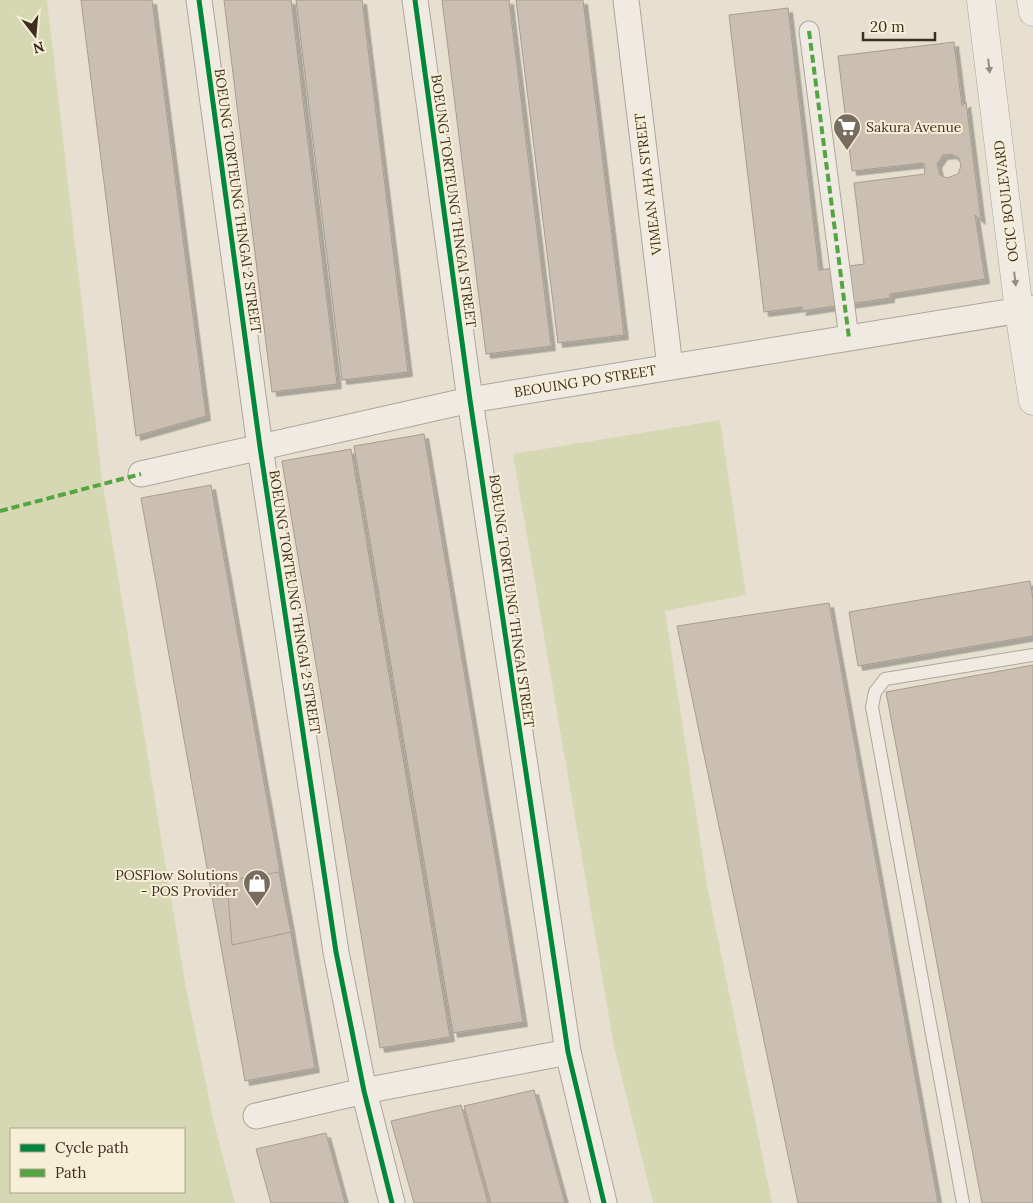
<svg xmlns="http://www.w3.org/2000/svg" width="1033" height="1203" font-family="Lora,serif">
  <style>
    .green { fill: #d6d7b3; fill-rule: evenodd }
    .building { fill: #cbbfb2; stroke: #a89c90; fill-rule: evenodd; filter: url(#shadow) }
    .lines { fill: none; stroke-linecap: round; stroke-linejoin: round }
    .service-casing { stroke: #ada599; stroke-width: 14 }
    .pedestrian-casing { stroke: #ada599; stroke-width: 21 }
    .minor-casing { stroke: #ada599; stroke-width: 27 }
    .tertiary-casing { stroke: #ada599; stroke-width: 29 }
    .service { stroke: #efebe3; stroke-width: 12 }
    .pedestrian { stroke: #efebe3; stroke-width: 19 }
    .minor { stroke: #efebe3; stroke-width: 25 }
    .tertiary { stroke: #efebe3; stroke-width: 28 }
    .quiet { stroke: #54a441; stroke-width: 4; stroke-dasharray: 8 4; stroke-linecap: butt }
    .cycleway-casing { stroke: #f7eed8; stroke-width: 8 }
    .cycleway { stroke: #00873e; stroke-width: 5 }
    .oneway { fill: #968c82 }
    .labels { text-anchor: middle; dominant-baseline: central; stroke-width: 4; stroke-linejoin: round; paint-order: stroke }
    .poi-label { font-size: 14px; fill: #3d2e20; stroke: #f7eed8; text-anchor: start }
    .street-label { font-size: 14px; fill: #3d2e20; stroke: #f7eed8 }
  </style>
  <defs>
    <filter id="shadow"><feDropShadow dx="4.5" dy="4.5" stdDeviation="0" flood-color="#0004"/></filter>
  </defs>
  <rect width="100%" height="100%" fill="#e7e0d1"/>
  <g class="green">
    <path d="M0 0H47L102 479 185 983 215 1127 235 1203H0ZM184 1129V1192H11V1129Z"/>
    <polygon points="720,420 746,595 665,611 707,885 772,1203 653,1203 614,1046 513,454"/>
  </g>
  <g class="building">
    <polygon points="81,0 152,0 206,416 136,436"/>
    <polygon points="224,0 291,0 337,384 272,392"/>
    <polygon points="296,0 362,0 408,372 342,380"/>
    <polygon points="442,0 509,0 551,346 486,354"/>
    <polygon points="516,0 583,0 624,335 558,343"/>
    <path d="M788 8 819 270 864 264 854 183 925 174 924 163 852 171 838 56 954 42 962 106 966 102 981 220 975 215 985 279 890 294V298L801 311 803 307 764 312 729 15ZM951 154 959 158 961 166 958 174 947 178 940 175 937 164 943 155Z"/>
    <polygon points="424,434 523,1022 453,1033 354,446"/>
    <polygon points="351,449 450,1037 380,1048 282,461"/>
    <polygon points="211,485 315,1068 245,1081 141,498"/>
    <polygon points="1030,581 1033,599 1033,636 858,666 849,612"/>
    <polygon points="829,603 938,1203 798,1203 677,626"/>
    <polygon points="1033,665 1033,1203 982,1203 886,692"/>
    <polygon points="279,872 291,932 232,945 227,881"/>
    <polygon points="534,1090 565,1203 491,1203 464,1106"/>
    <polygon points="461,1105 488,1203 414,1203 391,1121"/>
    <polygon points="326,1133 345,1203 271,1203 256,1149"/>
  </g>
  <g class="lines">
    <g class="service-casing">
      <polyline id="service" points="963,1203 872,707 875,692 885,679 1033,655"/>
    </g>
    <g class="pedestrian-casing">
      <polyline id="pedestrian" points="809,31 849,338"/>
    </g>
    <g class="minor-casing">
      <g id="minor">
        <polyline points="199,0 260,447 336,952 364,1091 392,1203"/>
        <polyline points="415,0 470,400 568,1052 604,1203"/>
        <polyline points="626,0 670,367"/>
        <polyline points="141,474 470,400 1033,308"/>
        <polyline points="256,1116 364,1091 568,1052"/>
      </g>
    </g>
    <g class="tertiary-casing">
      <g id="tertiary">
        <polyline points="981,0 1019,311 1033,401"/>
        <polyline points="1031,0 1033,12"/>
      </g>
    </g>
    <use href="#service" class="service"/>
    <use href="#pedestrian" class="pedestrian"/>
    <use href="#minor" class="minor"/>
    <use href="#tertiary" class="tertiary"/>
    <g class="quiet">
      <polyline points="809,31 849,338"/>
      <polyline points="0,511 141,474"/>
    </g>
    <g class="cycleway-casing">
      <g id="cycleway">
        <polyline points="199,0 260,447 336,952 364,1091 392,1203"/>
        <polyline points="415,0 470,400 568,1052 604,1203"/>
      </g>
    </g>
    <use href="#cycleway" class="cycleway"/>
  </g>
  <defs><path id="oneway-solid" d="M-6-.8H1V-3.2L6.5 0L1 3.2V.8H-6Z" transform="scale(1.25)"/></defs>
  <g class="oneway">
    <use href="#oneway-solid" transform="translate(989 66) rotate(83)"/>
    <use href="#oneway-solid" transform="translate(1015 279) rotate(83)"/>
  </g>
  <defs>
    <g id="supermarket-pin" transform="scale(1.4375)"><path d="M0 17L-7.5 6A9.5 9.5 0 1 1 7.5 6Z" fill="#786c5e" stroke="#f7eed8"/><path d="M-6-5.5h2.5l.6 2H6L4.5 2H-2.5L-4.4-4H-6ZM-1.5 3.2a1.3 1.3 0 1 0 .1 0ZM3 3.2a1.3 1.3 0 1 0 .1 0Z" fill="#fff"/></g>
    <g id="shop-pin" transform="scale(1.4375)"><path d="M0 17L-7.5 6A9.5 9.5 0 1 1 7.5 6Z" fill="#786c5e" stroke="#f7eed8"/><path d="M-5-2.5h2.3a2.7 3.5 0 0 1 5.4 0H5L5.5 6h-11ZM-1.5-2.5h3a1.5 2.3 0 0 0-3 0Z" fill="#fff"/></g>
  </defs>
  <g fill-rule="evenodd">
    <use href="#supermarket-pin" x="847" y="127"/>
    <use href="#shop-pin" x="257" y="883"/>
  </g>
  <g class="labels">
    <g class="poi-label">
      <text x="866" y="127">Sakura Avenue</text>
      <text x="238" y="875" text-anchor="end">POSFlow Solutions<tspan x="238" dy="16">- POS Provider</tspan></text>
    </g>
    <g class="street-label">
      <text transform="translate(648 184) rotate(-97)">VIMEAN AHA STREET</text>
      <text transform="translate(238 201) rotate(82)">BOEUNG TORTEUNG THNGAI 2 STREET</text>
      <text transform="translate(454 201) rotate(82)">BOEUNG TORTEUNG THNGAI STREET</text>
      <text transform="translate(1006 201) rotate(-97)">OCIC BOULEVARD</text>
      <text transform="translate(585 381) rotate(-9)">BEOUING PO STREET</text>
      <text transform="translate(512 601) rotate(82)">BOEUNG TORTEUNG THNGAI STREET</text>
      <text transform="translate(295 602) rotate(81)">BOEUNG TORTEUNG THNGAI 2 STREET</text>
    </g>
  </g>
  <rect x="10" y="1128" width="175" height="65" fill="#f7eed8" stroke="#ada18e"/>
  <rect x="20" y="1144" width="25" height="8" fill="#00873e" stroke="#ada18e"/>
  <text x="55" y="1153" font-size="15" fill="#3d2e20">Cycle path</text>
  <rect x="20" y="1169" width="25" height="8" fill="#54a441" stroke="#ada18e"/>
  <text x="55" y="1178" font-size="15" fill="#3d2e20">Path</text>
  <g transform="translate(35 35) rotate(164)" stroke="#f7eed8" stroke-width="4" paint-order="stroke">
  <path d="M0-4L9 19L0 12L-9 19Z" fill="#3d2e20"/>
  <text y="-8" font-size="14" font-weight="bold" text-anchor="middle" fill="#3d2e20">N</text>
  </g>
  <path d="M863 32v8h72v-8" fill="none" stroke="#3d2e20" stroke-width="2.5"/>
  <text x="870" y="32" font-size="15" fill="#3d2e20" stroke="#f7eed8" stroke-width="4" paint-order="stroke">20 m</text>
</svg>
